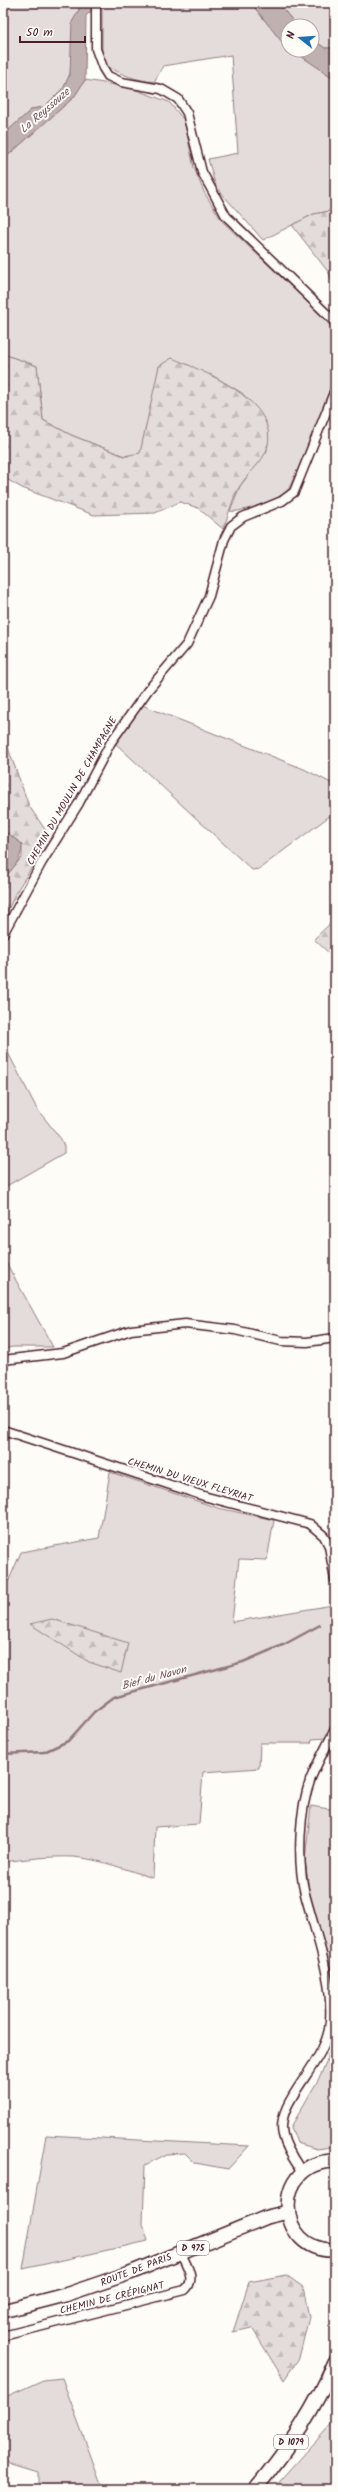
<svg xmlns="http://www.w3.org/2000/svg" width="338" height="2492" font-family="Kalam,sans-serif">
  <style>
    .grass { fill: #e3dcda; stroke: #967e82 }
    .forest { fill: url(#forest-firs); stroke: #967e82 }
    .water { fill: #c0b1b1; stroke: #91777b }
    .lines { fill: none; stroke-linecap: round; stroke-linejoin: round }
    .stream { stroke: #91777b; stroke-width: 2.5 }
    .street-casing { stroke: #4a1f2b; stroke-width: 11 }
    .primary-casing { stroke: #4a1f2b; stroke-width: 16 }
    .street { stroke: #fdfcf7; stroke-width: 8 }
    .primary { stroke: #fdfcf7; stroke-width: 13 }
    .labels { text-anchor: middle; dominant-baseline: central; stroke-width: 4; stroke-linejoin: round; paint-order: stroke }
    .shield { fill: #fdfcf7; stroke: #806168; stroke-width: 1 }
    .shield-label { font-size: 9px; font-weight: bold; fill: #4a1f2b }
    .street-label { font-size: 10px; fill: #4a1f2b; stroke: #fdfcf7 }
    .water-label { font-size: 11px; font-style: italic; fill: #73525a; stroke: #fdfcf7 }
  </style>
  <defs>
    <pattern id="forest-firs" width="22" height="20" patternUnits="userSpaceOnUse"><rect width="22" height="20" fill="#e3dcda"/><path d="M5 1l3.5 6h-7zM16 11l3.5 6h-7z" fill="#c4bcbb"/></pattern>
  </defs>
  <rect width="100%" height="100%" fill="#fdfcf7"/>
  <filter id="ink" filterUnits="userSpaceOnUse"><feTurbulence type="fractalNoise" baseFrequency=".025" numOctaves="2"/><feDisplacementMap in="SourceGraphic" scale="8" xChannelSelector="R" yChannelSelector="G"/><feConvolveMatrix kernelMatrix="1 2 1 2 8 2 1 2 1" color-interpolation-filters="sRGB"/></filter>
  <g filter="url(#ink)">
    <g class="grass">
      <polygon points="3,3 83,3 79,7 70,74 64,87 44,107 32,109 3,135"/>
      <path d="M108 3H251L282 42 288 47V50H292L335 79V210L314 214 263 240 216 187 208 159 238 153 231 55 163 66 154 82C136 80 121 75 106 65L102 52V7Z"/>
      <polygon points="278,3 335,3 335,48 325,48 312,39 312,26 297,26"/>
      <path d="M85 80 128 87 169 102 184 120 194 168 204 192 222 221 321 315 335 332C335 344 337 359 335 372 333 385 294 483 287 491 280 499 239 514 230 511L240 486 267 451 266 421 242 393 210 374 150 414 140 454 124 456 71 435 43 420 37 366 3 354V160L74 97Z"/>
      <polygon points="142,705 304,769 335,785 335,812 259,869 252,870 115,743"/>
      <polygon points="3,1043 37,1109 61,1139 64,1146 64,1153 3,1188"/>
      <polygon points="3,1257 53,1347 13,1347 3,1349"/>
      <path d="M110 1472 218 1508 274 1520 267 1560 239 1559 232 1622 333 1605 335 1619V1718L326 1738 312 1739 311 1743H260L259 1768 203 1772 199 1824 155 1827 153 1878C127 1870 100 1859 73 1857 50 1856 26 1859 3 1862V1594L21 1552 99 1538Z"/>
      <polygon points="311,1806 335,1810 335,1985 309,1891 305,1859"/>
      <polygon points="335,2037 335,2141 331,2147 317,2149 297,2143 291,2127 322,2073"/>
      <polygon points="46,2135 249,2146 228,2169 195,2163 185,2153 167,2154 145,2165 143,2224 148,2241 23,2269"/>
      <polygon points="62,2378 103,2489 39,2489 39,2472 3,2461 3,2398 43,2380"/>
      <polygon points="335,2420 335,2489 273,2489"/>
    </g>
    <g class="forest">
      <polygon points="335,210 335,288 329,273 292,225 314,214"/>
      <path d="M3 354 37 366 43 420 71 435 124 456 140 453 159 366 172 358C205 372 281 401 267 449 263 462 247 474 240 486 232 498 229 515 223 529L198 508 180 502 155 513 94 515 22 488 3 477Z"/>
      <polygon points="3,734 29,806 51,838 18,889 3,920 3,880 22,857 22,844 3,830"/>
      <polygon points="335,919 335,959 314,939"/>
      <polygon points="52,1619 128,1643 121,1673 89,1662 30,1624"/>
      <polygon points="286,2275 303,2287 309,2317 299,2358 284,2380 252,2328 233,2332 249,2282"/>
    </g>
    <g class="water">
      <polygon points="83,3 108,3 91,11 86,16 85,80 74,97 3,160 3,135 32,109 44,107 64,87 70,74 72,22"/>
      <polygon points="251,3 278,3 297,26 288,26 288,47 282,42"/>
      <polygon points="312,39 325,48 335,48 335,79 292,50 312,50"/>
      <path d="M3 830 22 844C22 861 13 867 3 880Z"/>
    </g>
    <g class="lines">
      <polyline class="stream" points="3,1754 44,1752 68,1741 94,1712 114,1697 243,1662 285,1644 320,1625"/>
      <g class="street-casing">
        <g id="street">
          <polyline points="96,3 96,49 103,68 108,76 121,82 161,89 178,99 187,113 202,172 226,216 335,322"/>
          <polyline points="3,934 42,862 79,803 111,742 148,690 187,644 209,596 224,540 231,526 243,517 282,501 294,492 335,390"/>
          <polyline points="3,1360 63,1353 131,1330 185,1324 235,1330 281,1341 307,1342 335,1338"/>
          <polyline points="3,1430 207,1497 310,1524 324,1536 329,1546 335,1580"/>
          <path d="M302 2172C295 2161 286 2149 283 2135 274 2100 328 2064 330 2021 333 1978 316 1936 305 1894 297 1862 299 1810 311 1778 318 1761 327 1746 335 1729"/>
          <path d="M3 2336 185 2290C197 2279 186 2265 181 2253"/>
        </g>
      </g>
      <g class="primary-casing">
        <g id="primary">
          <path d="M335 2161C271 2161 274 2253 335 2250"/>
          <polyline points="3,2311 65,2295 130,2273 267,2217 288,2212"/>
          <path d="M255 2489C287 2451 315 2409 335 2362"/>
        </g>
      </g>
      <use href="#street" class="street"/>
      <use href="#primary" class="primary"/>
    </g>
  </g>
  <g class="labels">
    <g class="shield">
      <rect x="177" y="2241" width="32" height="14" rx="3"/>
      <rect x="274" y="2435" width="34" height="14" rx="3"/>
    </g>
    <g class="shield-label">
      <text x="193" y="2248">D 975</text>
      <text x="291" y="2442">D 1079</text>
    </g>
    <g class="street-label">
      <text transform="translate(72 791) rotate(-60)">CHEMIN DU MOULIN DE CHAMPAGNE</text>
      <text transform="translate(190 1480) rotate(17)">CHEMIN DU VIEUX FLEYRIAT</text>
      <text transform="translate(136 2270) rotate(-21)">ROUTE DE PARIS</text>
      <text transform="translate(112 2298) rotate(-14)">CHEMIN DE CRÉPIGNAT</text>
    </g>
    <g class="water-label">
      <text transform="translate(45 111) rotate(-41)">La Reyssouze</text>
      <text transform="translate(154 1678) rotate(-15)">Bief du Navon</text>
    </g>
  </g>
  <rect width="338" height="2492" fill="none" stroke="#fdfcf7" stroke-width="16"/>
  <rect x="8" y="8" width="322" height="2476" fill="none" stroke="#4a1f2b" stroke-width="1.5" filter="url(#ink)"/>
  <g transform="translate(300 38) rotate(287)"><circle r="19" fill="#fdfcf7" stroke="#b5a4a5"/>
  <path d="M0-3L7 15L0 10L-7 15Z" fill="#1f6fb2"/>
  <text y="-6" font-size="11" font-weight="bold" text-anchor="middle" fill="#4a1f2b">N</text>
  </g>
  <path d="M20 36v6h65v-6" fill="none" stroke="#4a1f2b" stroke-width="2"/>
  <text x="26" y="36" font-size="12" fill="#4a1f2b" stroke="#fdfcf7" stroke-width="3" paint-order="stroke">50 m</text>
</svg>
